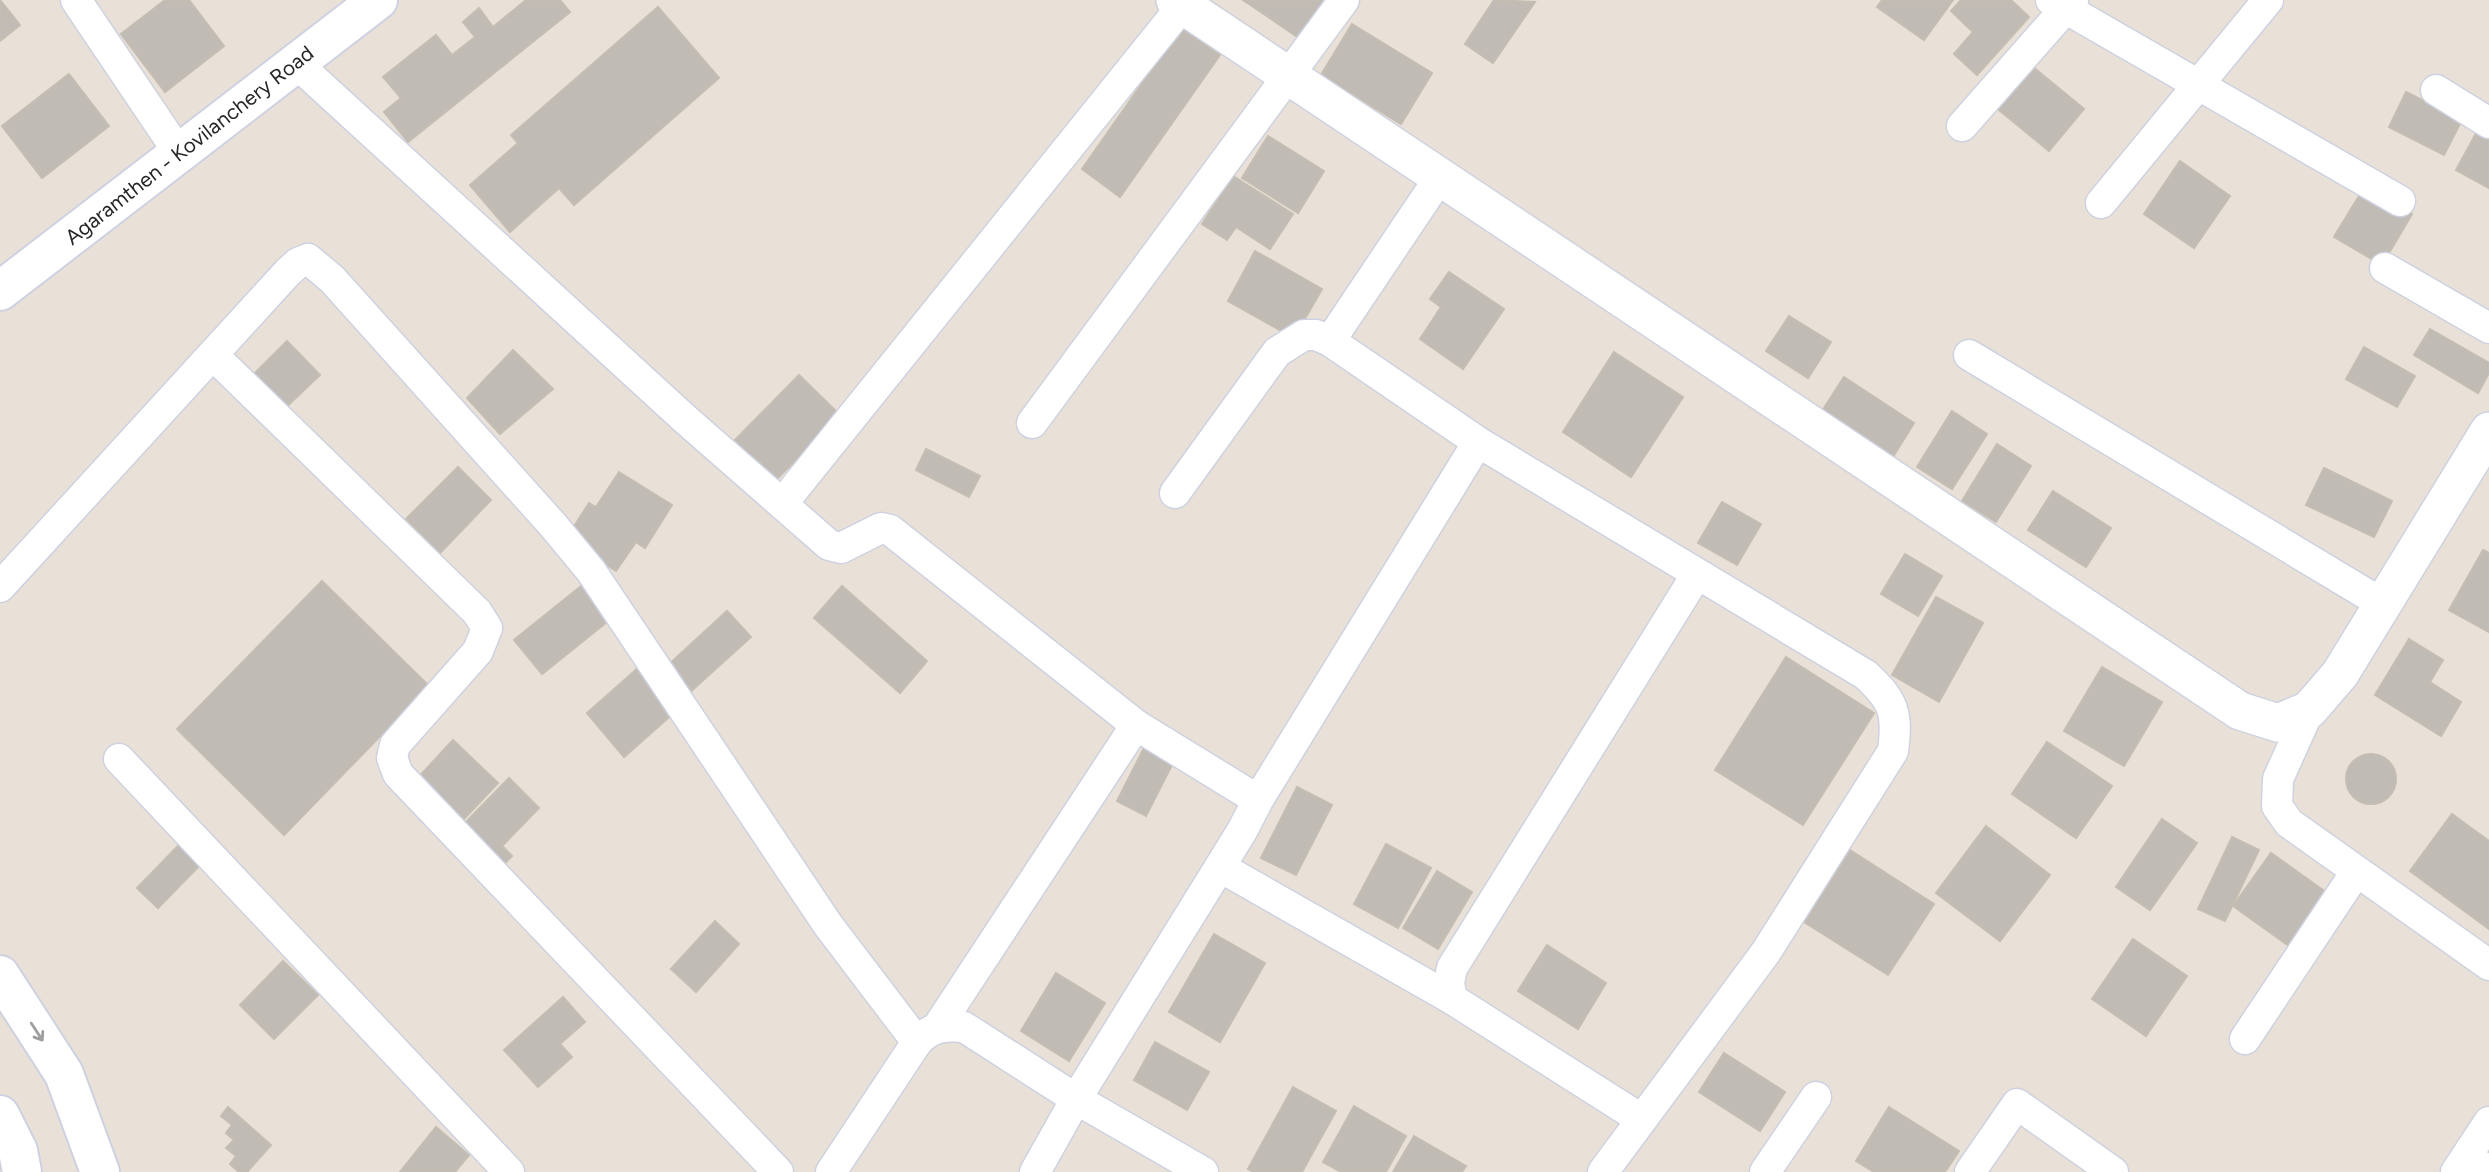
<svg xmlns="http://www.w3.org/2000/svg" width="2489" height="1172" font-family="Figtree,sans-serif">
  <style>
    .building { fill: #c1bbb5; stroke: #c4bdb2; stroke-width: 2 }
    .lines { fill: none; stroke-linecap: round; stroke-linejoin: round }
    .minor-casing { stroke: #ced2e0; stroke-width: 33 }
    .tertiary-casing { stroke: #ced2e0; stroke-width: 40 }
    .secondary-casing { stroke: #ced2e0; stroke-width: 42 }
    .minor { stroke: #fff; stroke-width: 30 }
    .tertiary { stroke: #fff; stroke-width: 37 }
    .secondary { stroke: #fff; stroke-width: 38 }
    .oneway { stroke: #9e9e9e }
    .labels { text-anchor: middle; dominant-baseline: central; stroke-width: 6; stroke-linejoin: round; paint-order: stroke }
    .street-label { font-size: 21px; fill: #272727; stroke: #fff }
  </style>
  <rect width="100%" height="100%" fill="#e9e1d8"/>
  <g class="building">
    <polygon points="0,0 20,25 0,41"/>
    <polygon points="165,0 189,0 224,46 165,92 121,34"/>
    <polygon points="526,0 560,0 570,12 408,142 384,112 401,98 383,77 436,35 452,55 475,37 463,22 479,8 493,27"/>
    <polygon points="1243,0 1329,0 1302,40"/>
    <polygon points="1494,0 1535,2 1493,63 1465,44"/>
    <polygon points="1882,0 1953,0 1924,40 1877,7"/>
    <polygon points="1961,0 2011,0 2029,17 1977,75 1954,54 1973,32 1951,11"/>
    <polygon points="658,7 719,78 574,205 559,188 510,232 470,185 518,143 511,135"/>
    <polygon points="1352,24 1432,73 1401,124 1321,75"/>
    <polygon points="1181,28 1220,55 1120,197 1082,169"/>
    <polygon points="2033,67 2084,109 2049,151 1998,109"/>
    <polygon points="69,74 109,126 42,178 2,126"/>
    <polygon points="2406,92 2462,120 2444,155 2389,127"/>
    <polygon points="2479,128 2489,134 2489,188 2456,170"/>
    <polygon points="1268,136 1324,171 1298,213 1242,178"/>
    <polygon points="2180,161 2230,196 2194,248 2144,214"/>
    <polygon points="1233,176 1293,214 1270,249 1236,227 1227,240 1202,224"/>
    <polygon points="2365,186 2412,214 2382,265 2334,237"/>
    <polygon points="1255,251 1322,289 1294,338 1228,301"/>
    <polygon points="1449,272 1504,309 1463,369 1420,339 1441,307 1430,299"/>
    <polygon points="1789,316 1831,342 1808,378 1766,351"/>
    <polygon points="2430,329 2489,363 2489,373 2478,393 2414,355"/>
    <polygon points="287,341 320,375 283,410 251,377"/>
    <polygon points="2364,347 2415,376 2397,407 2346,379"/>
    <polygon points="513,350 553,389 500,434 467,398"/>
    <polygon points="1614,352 1683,397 1631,477 1563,432"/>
    <polygon points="799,375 840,415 775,481 734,441"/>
    <polygon points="1844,377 1914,423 1886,468 1815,422"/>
    <polygon points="1952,411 1987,434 1952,489 1917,467"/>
    <polygon points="1997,444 2031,466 1996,522 1962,501"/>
    <polygon points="926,449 980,476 969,497 916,470"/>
    <polygon points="458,467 491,500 440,553 406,519"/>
    <polygon points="2324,468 2392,501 2374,537 2306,505"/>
    <polygon points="619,472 672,505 645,548 636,542 616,571 566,539 589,503 596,507"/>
    <polygon points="2053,491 2111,528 2086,567 2028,530"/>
    <polygon points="1722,502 1761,524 1737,565 1698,543"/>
    <polygon points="2483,550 2489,553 2489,632 2449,610"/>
    <polygon points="1905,554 1942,576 1918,616 1881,594"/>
    <polygon points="322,581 429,686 284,835 177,729"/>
    <polygon points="585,583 613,617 542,674 514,640"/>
    <polygon points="842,586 927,661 900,693 814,618"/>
    <polygon points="1936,597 1983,623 1939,702 1892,675"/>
    <polygon points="727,611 751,637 689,693 666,667"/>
    <polygon points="2409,639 2443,660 2430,682 2461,702 2441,736 2375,695"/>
    <polygon points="1786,657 1874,713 1803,825 1715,770"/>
    <polygon points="2102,667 2162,702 2124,766 2064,731"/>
    <polygon points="638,668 675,712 624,757 587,713"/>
    <polygon points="453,740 498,783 461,822 416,780"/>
    <polygon points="2047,742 2112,786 2076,838 2012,794"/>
    <polygon points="1146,744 1175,759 1146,816 1117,801"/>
    <circle cx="2371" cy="779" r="25"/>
    <polygon points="509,778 539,808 502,846 512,856 503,865 462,826"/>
    <polygon points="1297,787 1332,805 1296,875 1261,858"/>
    <polygon points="2452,814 2489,841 2489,929 2410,871"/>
    <polygon points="2162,819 2197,843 2150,910 2116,887"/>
    <polygon points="1986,826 2050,875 2000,941 1936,893"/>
    <polygon points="2232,837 2259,850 2225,921 2198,909"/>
    <polygon points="1386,844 1431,868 1398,928 1354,904"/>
    <polygon points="179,845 200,865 158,908 137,888"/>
    <polygon points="1850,850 1934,904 1888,975 1804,922"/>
    <polygon points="2271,853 2330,895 2292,948 2233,906"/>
    <polygon points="1437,871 1472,892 1438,949 1403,928"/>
    <polygon points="715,921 739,944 696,992 671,969"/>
    <polygon points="1214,934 1265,963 1220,1042 1169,1012"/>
    <polygon points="2133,939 2187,976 2146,1036 2092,999"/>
    <polygon points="1547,945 1606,983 1578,1029 1518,991"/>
    <polygon points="283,961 318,995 274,1039 240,1005"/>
    <polygon points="1056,973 1105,1003 1069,1061 1021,1031"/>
    <polygon points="563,997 585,1022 560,1044 572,1057 538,1087 504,1050"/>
    <polygon points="1155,1042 1209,1072 1187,1110 1134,1080"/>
    <polygon points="1724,1053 1785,1092 1760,1131 1699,1092"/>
    <polygon points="1293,1087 1336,1111 1302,1172 1253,1172 1248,1169"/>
    <polygon points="1354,1106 1406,1136 1386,1172 1341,1172 1323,1162"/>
    <polygon points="228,1107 271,1145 247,1172 239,1172 230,1164 236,1156 226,1148 234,1140 226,1133 232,1125 221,1116"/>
    <polygon points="1889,1107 1959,1151 1945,1172 1874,1172 1856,1161"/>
    <polygon points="436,1127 469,1155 455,1172 400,1172"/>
    <polygon points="1414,1136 1466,1166 1462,1172 1393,1172"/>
  </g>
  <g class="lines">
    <g class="minor-casing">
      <g id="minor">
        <polyline points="76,0 179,153"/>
        <polyline points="2051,0 2400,201"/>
        <polyline points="296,63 685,419 829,545 841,548 881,528 890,530 1136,725 1258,800"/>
        <polyline points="2436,90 2489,123"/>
        <polyline points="1962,126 2073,0"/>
        <path d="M1440 177 1330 341 1478 442 1866 675C1894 701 1898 713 1893 751L1766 952 1603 1172"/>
        <polyline points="2101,203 2268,0"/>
        <polyline points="2385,268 2489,328"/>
        <polyline points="1969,355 2383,604"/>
        <polyline points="214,356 477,612 487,628 478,651 395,745 392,758 398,774 778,1172"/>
        <polyline points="1032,423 1344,0"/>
        <polyline points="1175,493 1277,352 1304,335 1316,335 1330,341"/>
        <polyline points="782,504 1183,5"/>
        <polyline points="0,587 288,272 298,263 308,259 332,279 552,524 591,571 828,925 917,1042"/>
        <polyline points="2309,710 2278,779 2277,806 2289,823 2489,965"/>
        <polyline points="119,759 509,1172"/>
        <polyline points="1220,867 1452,999"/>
        <polyline points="937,1028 1136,725"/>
        <polyline points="2245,1039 2356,872"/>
        <polyline points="1641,1119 1452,999 1449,983 1452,968 1697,574"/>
        <polyline points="2466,1157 2489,1171"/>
        <path d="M831 1172 917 1042C931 1027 944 1025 964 1027L1076 1099 1203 1172"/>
        <polyline points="1035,1172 1076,1099 1242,831 1258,800 1478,442"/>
        <polyline points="1765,1172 1816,1097"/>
        <polyline points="1970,1172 2017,1104 2113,1172"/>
        <polyline points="2456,1172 2489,1122"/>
      </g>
    </g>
    <g class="tertiary-casing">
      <polyline id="tertiary" points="1175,0 2240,711 2278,723 2309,710 2340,674 2489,431"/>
    </g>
    <g class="secondary-casing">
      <g id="secondary">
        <polyline points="0,291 378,0"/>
        <polyline points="0,975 64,1074 100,1172"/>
        <polyline points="0,1115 18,1151 22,1172"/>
      </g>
    </g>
    <use href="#minor" class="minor"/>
    <use href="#tertiary" class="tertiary"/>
    <use href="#secondary" class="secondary"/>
  </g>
  <defs><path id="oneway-shaft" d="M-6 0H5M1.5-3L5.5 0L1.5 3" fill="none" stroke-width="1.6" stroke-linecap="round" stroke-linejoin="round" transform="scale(1.75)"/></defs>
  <use class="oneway" href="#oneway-shaft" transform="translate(37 1032) rotate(57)"/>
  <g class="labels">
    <g class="street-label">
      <text transform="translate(189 145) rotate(-38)">Agaramthen - Kovilanchery Road</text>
    </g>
  </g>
</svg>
